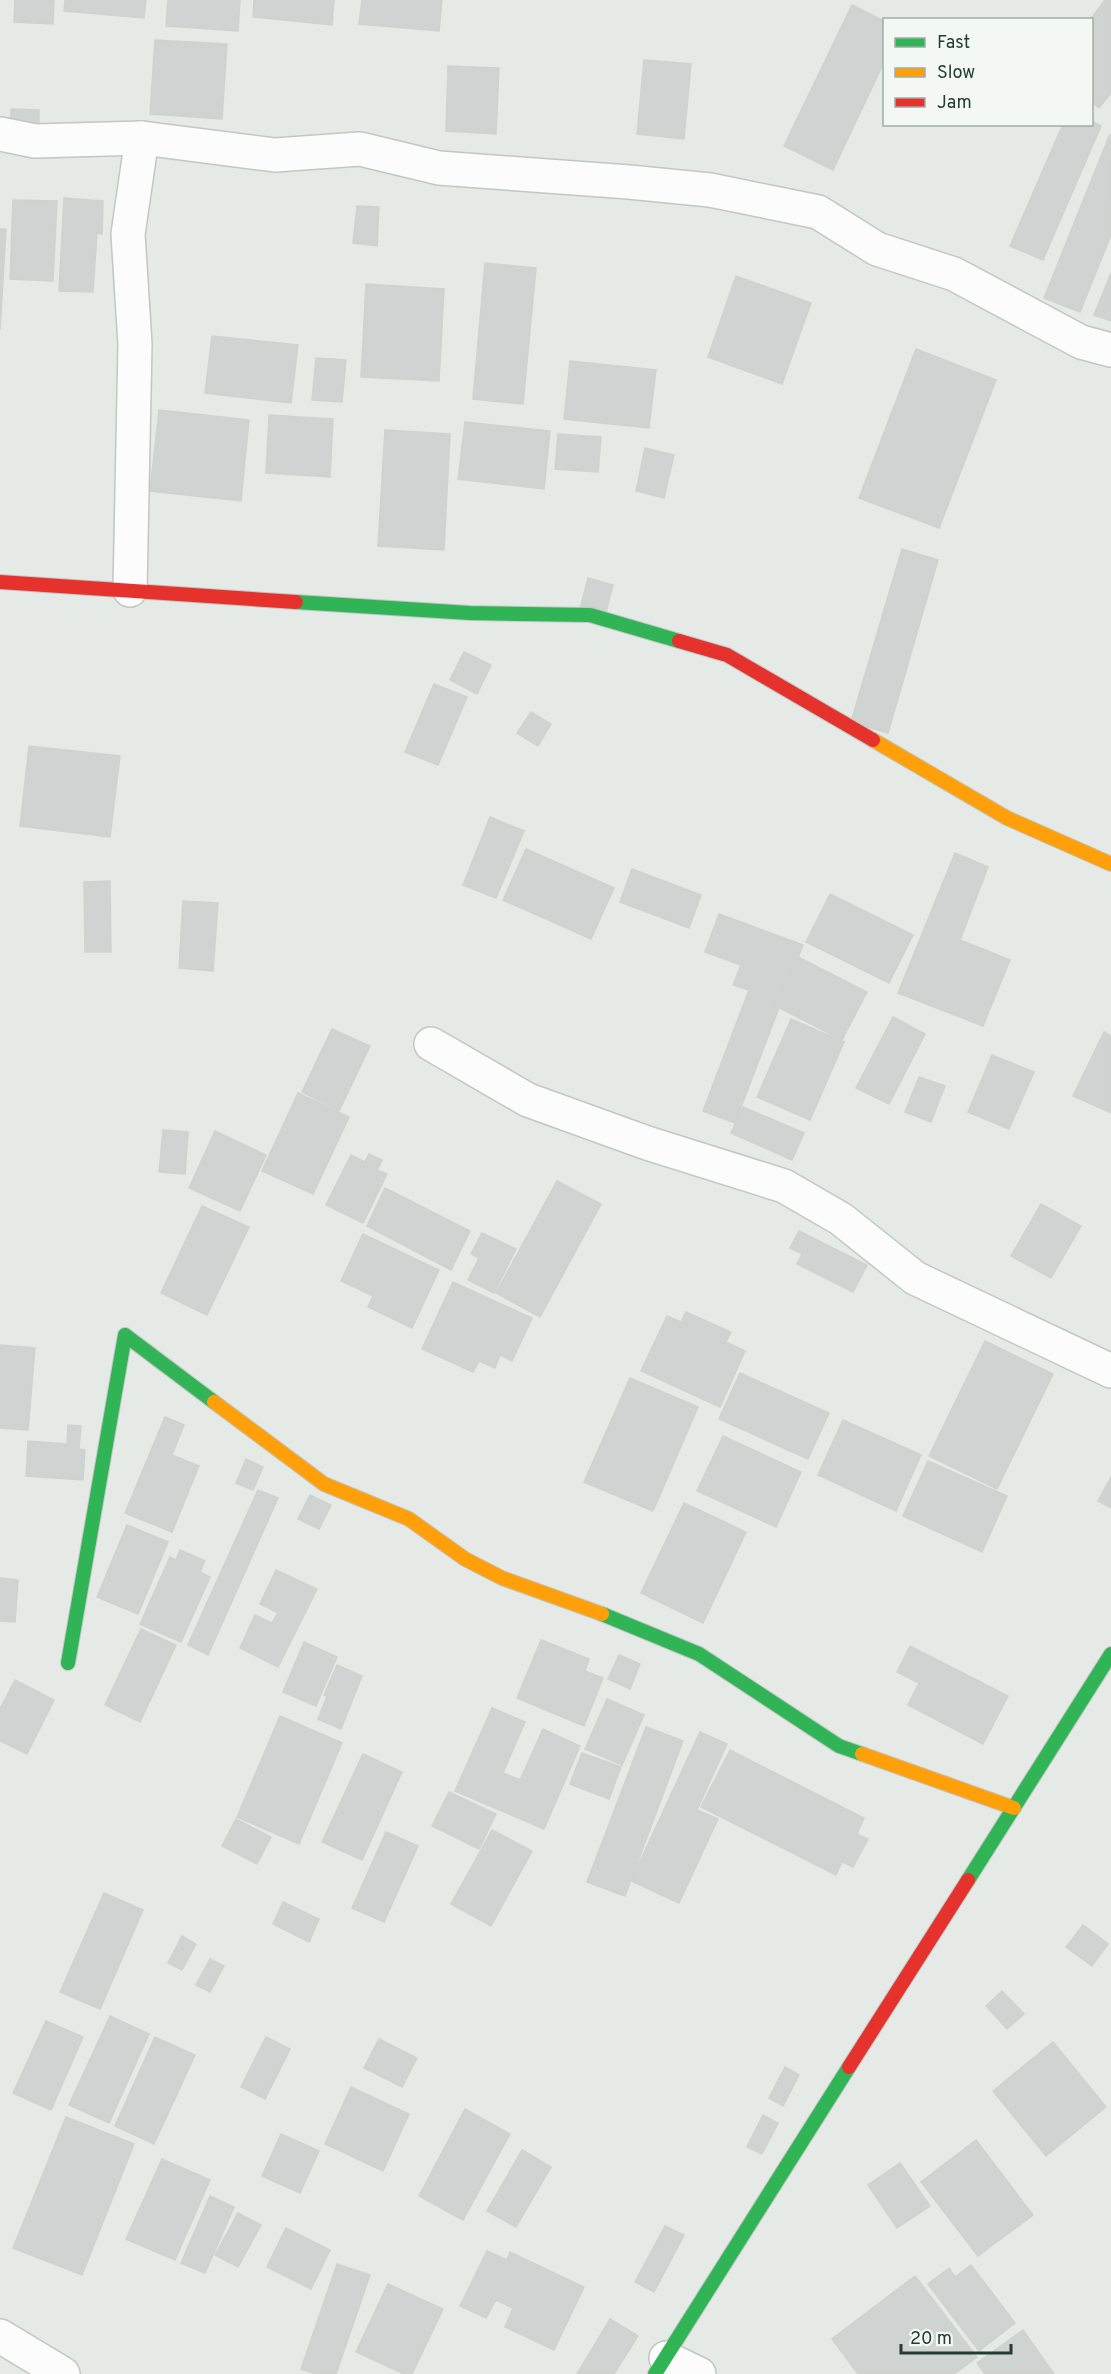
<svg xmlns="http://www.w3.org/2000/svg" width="1111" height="2374" font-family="Overpass,sans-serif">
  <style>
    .building { fill: #cfd3d1; stroke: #ced3d0; stroke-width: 1.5 }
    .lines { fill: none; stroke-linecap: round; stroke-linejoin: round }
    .street-casing { stroke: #c2c7c4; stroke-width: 36 }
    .fast-casing { stroke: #c1c7c4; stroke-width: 16 }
    .slow-casing { stroke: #c1c7c4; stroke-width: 16 }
    .jam-casing { stroke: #c1c7c4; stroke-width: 16 }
    .street { stroke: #fbfcfb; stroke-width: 33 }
    .fast { stroke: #30b455; stroke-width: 14 }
    .slow { stroke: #ff9f0a; stroke-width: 14 }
    .jam { stroke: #e5322d; stroke-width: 14 }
  </style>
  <rect width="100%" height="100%" fill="#e5eae7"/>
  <g class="building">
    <polygon points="15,0 54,0 53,24 14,22"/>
    <polygon points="65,0 146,0 144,18 64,11"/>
    <polygon points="168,0 240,0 238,31 166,26"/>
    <polygon points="254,0 334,0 332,25 253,17"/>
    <polygon points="362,0 442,0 439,31 359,24"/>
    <polygon points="1105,0 1111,0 1111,93 1099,108 1092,102 1090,20"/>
    <polygon points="852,5 884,21 884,62 833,170 784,146"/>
    <polygon points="155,40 227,44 222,119 150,114"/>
    <polygon points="644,60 691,64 684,139 637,134"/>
    <polygon points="448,66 499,68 496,134 446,131"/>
    <polygon points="11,109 39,110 39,132 10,130"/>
    <polygon points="1092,121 1101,126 1043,260 1010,246 1063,124 1092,124"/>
    <polygon points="1110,134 1111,235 1080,312 1044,298"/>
    <polygon points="64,198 103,201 102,234 97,233 93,292 59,291"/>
    <polygon points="13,200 57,201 53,281 10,279"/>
    <polygon points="357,206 379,207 377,246 353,243"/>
    <polygon points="0,229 6,229 0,330"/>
    <polygon points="485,263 536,268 523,404 473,399"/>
    <polygon points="1111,273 1111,321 1094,315"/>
    <polygon points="736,276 811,303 782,384 708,357"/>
    <polygon points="366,284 444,289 439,381 361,377"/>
    <polygon points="212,336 298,345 291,403 205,393"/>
    <polygon points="916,349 996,380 939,528 859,498"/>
    <polygon points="316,358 346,360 342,402 312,400"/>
    <polygon points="570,361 656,370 649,428 564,419"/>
    <polygon points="159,410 249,420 241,501 150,491"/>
    <polygon points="269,415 333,419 330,477 266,473"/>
    <polygon points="465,422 550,431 544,489 458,479"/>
    <polygon points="385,430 450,434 444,550 378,546"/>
    <polygon points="558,434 601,437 598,472 555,469"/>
    <polygon points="645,448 674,455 664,498 636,491"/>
    <polygon points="902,549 938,560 888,733 851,722"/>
    <polygon points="588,578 613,585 605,616 580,609"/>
    <polygon points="464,652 491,665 477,694 450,680"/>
    <polygon points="434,684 467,697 438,765 405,752"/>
    <polygon points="531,712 551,724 538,746 517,733"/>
    <polygon points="29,746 120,756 110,837 20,826"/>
    <polygon points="490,817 524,831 496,898 463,885"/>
    <polygon points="526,849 614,888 591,939 503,900"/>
    <polygon points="955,853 988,867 960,940 1010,960 983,1026 898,993"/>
    <polygon points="632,869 701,895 689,928 620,902"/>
    <polygon points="110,881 111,952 85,952 84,882"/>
    <polygon points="830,894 913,935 889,983 806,942"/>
    <polygon points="183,901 218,903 213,971 179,968"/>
    <polygon points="719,914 803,945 735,1123 703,1111 749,990 733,985 741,965 705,952"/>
    <polygon points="798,957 867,992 842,1040 774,1005"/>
    <polygon points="893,1017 925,1034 889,1104 856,1088"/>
    <polygon points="791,1019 844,1042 810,1120 757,1097"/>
    <polygon points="332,1029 370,1046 339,1111 302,1092"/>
    <polygon points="1104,1032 1111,1036 1111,1113 1073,1096"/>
    <polygon points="992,1055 1034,1072 1009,1129 968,1112"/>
    <polygon points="919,1077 945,1086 931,1122 905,1112"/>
    <polygon points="298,1093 349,1117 313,1194 262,1171"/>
    <polygon points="743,1107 804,1133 792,1160 731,1133"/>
    <polygon points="163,1130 188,1132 185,1174 159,1172"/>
    <polygon points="215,1131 266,1155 240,1211 189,1188"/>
    <polygon points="369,1154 382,1160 377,1170 387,1174 363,1223 326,1205 351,1155 365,1162"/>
    <polygon points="557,1181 601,1204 540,1317 496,1293"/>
    <polygon points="385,1188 470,1231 451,1270 367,1226"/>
    <polygon points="1041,1204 1081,1226 1051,1278 1011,1256"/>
    <polygon points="202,1206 249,1227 207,1315 161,1293"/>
    <polygon points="799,1231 867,1265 853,1292 797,1264 802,1254 790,1248"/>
    <polygon points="482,1233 516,1249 494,1293 468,1280 479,1258 471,1254"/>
    <polygon points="363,1234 439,1270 412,1328 368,1307 373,1296 341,1281"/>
    <polygon points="453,1282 532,1318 512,1361 500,1355 495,1368 479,1361 473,1372 422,1349"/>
    <polygon points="686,1312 731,1332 726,1342 745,1351 720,1407 641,1371 667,1316 681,1322"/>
    <polygon points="985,1341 1053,1374 997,1489 929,1456"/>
    <polygon points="0,1345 35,1348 28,1430 0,1428"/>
    <polygon points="740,1373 829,1413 808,1459 719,1419"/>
    <polygon points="630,1378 698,1407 653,1511 584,1482"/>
    <polygon points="165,1417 184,1425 172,1455 199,1466 172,1532 125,1513"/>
    <polygon points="843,1420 921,1455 896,1511 818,1475"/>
    <polygon points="68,1425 81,1426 79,1449 85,1450 83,1480 26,1476 28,1441 67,1444"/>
    <polygon points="723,1436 801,1472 776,1527 697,1491"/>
    <polygon points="246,1459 263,1467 253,1490 236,1483"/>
    <polygon points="928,1461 1007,1496 982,1552 903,1516"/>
    <polygon points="1111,1477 1111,1508 1098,1501"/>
    <polygon points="258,1490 278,1498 208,1655 188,1645"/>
    <polygon points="310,1495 331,1505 319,1529 298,1519"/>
    <polygon points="684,1503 746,1532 703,1623 641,1593"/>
    <polygon points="127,1525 168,1542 138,1614 97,1597"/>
    <polygon points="180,1550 205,1561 200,1572 210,1577 181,1642 140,1624 170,1557 176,1560"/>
    <polygon points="276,1570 317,1589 278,1667 240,1648 255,1615 272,1623 278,1613 260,1604"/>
    <polygon points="0,1578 18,1580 15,1622 0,1621"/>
    <polygon points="141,1629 176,1645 140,1722 105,1705"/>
    <polygon points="541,1640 589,1659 585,1671 603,1678 584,1726 517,1698"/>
    <polygon points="304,1642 337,1657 316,1706 283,1692"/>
    <polygon points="910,1646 1008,1696 983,1744 908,1705 919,1683 897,1672"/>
    <polygon points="619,1655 640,1664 630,1689 608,1679"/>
    <polygon points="337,1665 362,1676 341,1729 318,1719 327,1696 324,1695"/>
    <polygon points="15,1680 54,1700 27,1754 0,1741 0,1709"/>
    <polygon points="607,1699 644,1715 622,1765 585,1749"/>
    <polygon points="492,1708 525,1722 503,1773 520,1780 543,1729 580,1746 544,1829 455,1791"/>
    <polygon points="280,1716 342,1743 299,1844 237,1817"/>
    <polygon points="646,1727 683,1741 625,1896 587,1882"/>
    <polygon points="700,1732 727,1744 697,1810 718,1819 679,1903 631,1881"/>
    <polygon points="730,1750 864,1818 857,1834 868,1839 853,1867 842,1862 836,1875 701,1807"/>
    <polygon points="582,1753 621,1767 609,1799 570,1784"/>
    <polygon points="363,1754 402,1772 362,1860 322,1842"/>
    <polygon points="449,1792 496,1814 479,1849 432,1826"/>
    <polygon points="236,1819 271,1837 257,1864 222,1846"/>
    <polygon points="492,1830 532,1851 491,1926 451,1904"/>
    <polygon points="386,1832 418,1846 384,1922 352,1908"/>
    <polygon points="104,1893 143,1910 100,2009 60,1992"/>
    <polygon points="283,1902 319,1919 309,1942 273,1924"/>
    <polygon points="1083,1925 1108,1944 1092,1966 1066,1947"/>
    <polygon points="182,1936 196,1944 182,1970 168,1963"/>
    <polygon points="210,1959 224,1966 210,1992 196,1985"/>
    <polygon points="1002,1991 1024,2014 1007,2029 986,2006"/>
    <polygon points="110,2016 149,2034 109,2123 69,2105"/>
    <polygon points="46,2021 83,2037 51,2110 13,2093"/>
    <polygon points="155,2037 195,2055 154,2144 115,2126"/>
    <polygon points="266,2037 290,2049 265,2099 241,2087"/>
    <polygon points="379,2039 417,2058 402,2087 364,2068"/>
    <polygon points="1053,2042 1106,2107 1046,2156 993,2091"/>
    <polygon points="785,2067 799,2075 783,2106 769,2098"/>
    <polygon points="351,2087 409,2114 383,2171 325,2144"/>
    <polygon points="465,2109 510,2134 463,2220 419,2196"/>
    <polygon points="763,2115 778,2123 762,2154 747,2147"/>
    <polygon points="66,2117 134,2144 82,2275 13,2248"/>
    <polygon points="281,2134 319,2151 300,2193 262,2176"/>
    <polygon points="976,2140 1033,2215 978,2256 921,2182"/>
    <polygon points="522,2150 551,2167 516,2227 487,2211"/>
    <polygon points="162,2159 210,2180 175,2260 126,2239"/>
    <polygon points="900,2163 930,2206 897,2228 868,2185"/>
    <polygon points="210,2196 234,2207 205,2273 181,2263"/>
    <polygon points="238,2213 261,2225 238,2267 215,2255"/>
    <polygon points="665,2226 684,2235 654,2292 635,2282"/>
    <polygon points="286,2228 330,2250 311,2289 267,2267"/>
    <polygon points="487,2251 507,2260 510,2252 584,2287 554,2350 505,2327 513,2308 496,2300 486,2318 460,2306"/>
    <polygon points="337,2264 370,2275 336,2374 316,2374 301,2369"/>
    <polygon points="971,2265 1015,2323 979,2351 928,2284 949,2268 955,2277"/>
    <polygon points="915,2276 977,2357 954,2374 858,2374 832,2339"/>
    <polygon points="388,2284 443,2309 412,2374 404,2374 356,2352"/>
    <polygon points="610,2319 638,2336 614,2374 577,2374"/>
    <polygon points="1023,2330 1054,2374 985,2374 977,2363"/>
  </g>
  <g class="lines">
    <g class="street-casing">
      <g id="street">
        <polyline points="0,134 35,141 142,138 275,155 360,149 439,168 629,182 710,190 818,212 877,249 954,274 1081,342 1111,350"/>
        <polyline points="130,590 135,344 128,234 142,138"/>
        <polyline points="431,1044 528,1100 647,1143 784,1186 841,1219 915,1278 1111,1371"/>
        <polyline points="0,2336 63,2374"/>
        <polyline points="666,2358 699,2374"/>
      </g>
    </g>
    <g class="fast-casing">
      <g id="fast">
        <polyline points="296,602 470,613 590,615 679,641"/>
        <polyline points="602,1614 699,1654 839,1746 862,1754"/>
        <polyline points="68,1663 125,1335 214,1402"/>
        <polyline points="968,1880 1111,1654"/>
        <polyline points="655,2374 849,2067"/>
      </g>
    </g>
    <g class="slow-casing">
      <g id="slow">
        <polyline points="873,740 1007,818 1111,864"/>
        <polyline points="214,1402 324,1484 409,1519 465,1559 502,1578 602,1614"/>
        <polyline points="862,1754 1014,1808"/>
      </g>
    </g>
    <g class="jam-casing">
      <g id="jam">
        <polyline points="0,582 296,602"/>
        <polyline points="679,641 727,655 873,740"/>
        <polyline points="849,2067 968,1880"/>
      </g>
    </g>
    <use href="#street" class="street"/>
    <use href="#fast" class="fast"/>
    <use href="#slow" class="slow"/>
    <use href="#jam" class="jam"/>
  </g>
  <rect x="883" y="18" width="210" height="108" fill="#f3f8f5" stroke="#a0ada7" stroke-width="1.5"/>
  <rect x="895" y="38" width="30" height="9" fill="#30b455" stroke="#a0ada7" stroke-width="1.5"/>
  <text x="937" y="48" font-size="18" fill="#243c31">Fast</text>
  <rect x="895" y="68" width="30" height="9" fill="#ff9f0a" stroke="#a0ada7" stroke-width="1.5"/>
  <text x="937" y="78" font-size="18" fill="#243c31">Slow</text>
  <rect x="895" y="98" width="30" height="9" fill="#e5322d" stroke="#a0ada7" stroke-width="1.5"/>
  <text x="937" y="108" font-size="18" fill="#243c31">Jam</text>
  <path d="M901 2344v9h110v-9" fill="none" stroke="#243c31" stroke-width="3"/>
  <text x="910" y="2344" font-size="18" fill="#243c31" stroke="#f3f8f5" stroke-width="4.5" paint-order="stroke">20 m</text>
</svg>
